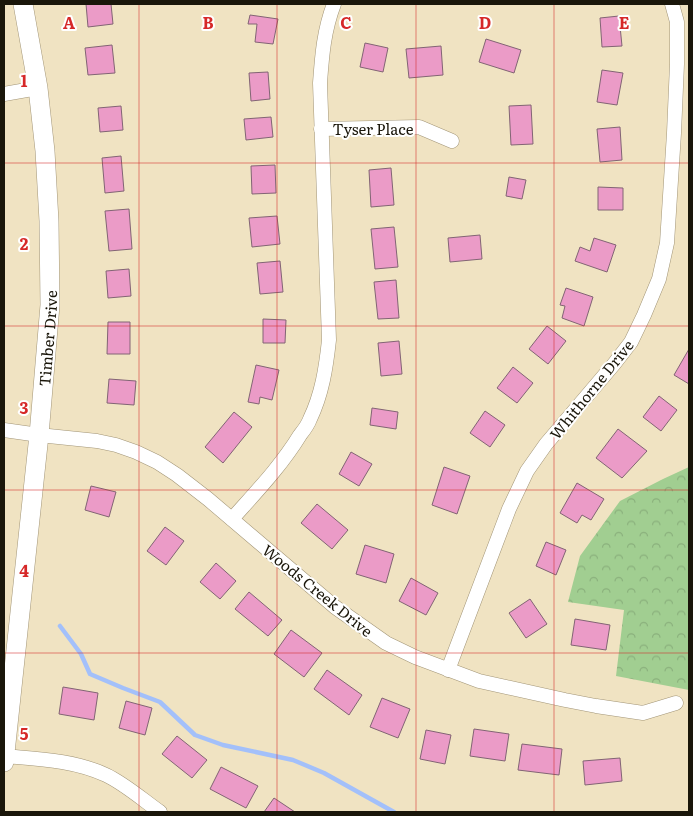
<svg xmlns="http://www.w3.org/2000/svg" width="693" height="816" font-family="Literata,serif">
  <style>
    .forest { fill: url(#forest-crowns) }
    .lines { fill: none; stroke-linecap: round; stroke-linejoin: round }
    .stream { stroke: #a3c0fa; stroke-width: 4.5 }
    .building { fill: #eb9bc7; stroke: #826474 }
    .street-casing { stroke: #a29577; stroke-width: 15 }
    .secondary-casing { stroke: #a29577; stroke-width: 20 }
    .street { stroke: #fff; stroke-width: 14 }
    .secondary { stroke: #fff; stroke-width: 19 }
    .grid { fill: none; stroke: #d62828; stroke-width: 1; stroke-opacity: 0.55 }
    .labels { text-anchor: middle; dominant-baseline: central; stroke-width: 4; stroke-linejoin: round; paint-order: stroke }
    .street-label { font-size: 15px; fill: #1a160a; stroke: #fff }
    .grid-label { font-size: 16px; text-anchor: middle; font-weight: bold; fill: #d62828; stroke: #fff; stroke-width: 4; stroke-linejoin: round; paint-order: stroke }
  </style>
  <defs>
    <pattern id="forest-crowns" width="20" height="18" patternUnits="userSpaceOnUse" patternTransform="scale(1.25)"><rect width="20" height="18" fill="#a1ce91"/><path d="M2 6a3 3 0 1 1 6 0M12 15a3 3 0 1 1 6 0" fill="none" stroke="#8ab07c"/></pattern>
  </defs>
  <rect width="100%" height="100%" fill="#f0e3c2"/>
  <polygon class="forest" points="689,467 689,690 616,676 624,610 568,602 580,556 620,501 663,479"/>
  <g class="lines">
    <polyline class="stream" points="60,626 81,654 90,674 123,688 160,702 195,735 223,745 293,760 324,773 394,812"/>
  </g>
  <g class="building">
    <polygon points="86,4 111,4 113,24 88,27"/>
    <polygon points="250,15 278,19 273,44 255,42 257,24 248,24"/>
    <polygon points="619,16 622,46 602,47 600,18"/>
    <polygon points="486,39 521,50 514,73 479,62"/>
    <polygon points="365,43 388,48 383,72 360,67"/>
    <polygon points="112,45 115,73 88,75 85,48"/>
    <polygon points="441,46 443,75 409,78 406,49"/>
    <polygon points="602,70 623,73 617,105 597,102"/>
    <polygon points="268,72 270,99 251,101 249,73"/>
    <polygon points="531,105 533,144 511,145 509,106"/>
    <polygon points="121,106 123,130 100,132 98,108"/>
    <polygon points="271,117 273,137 246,140 244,119"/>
    <polygon points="620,127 622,160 600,162 597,129"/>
    <polygon points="121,156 124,191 105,193 102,158"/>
    <polygon points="275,165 276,193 252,194 251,166"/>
    <polygon points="391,168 394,205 371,207 369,170"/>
    <polygon points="509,177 526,180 522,199 506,196"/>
    <polygon points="598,187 623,188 623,210 598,210"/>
    <polygon points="129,209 132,249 109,251 105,211"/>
    <polygon points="277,216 280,244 252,247 249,218"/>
    <polygon points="394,227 398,267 375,269 371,229"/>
    <polygon points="480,235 482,259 450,262 448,238"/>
    <polygon points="594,238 616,245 607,272 575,261 580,247 590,251"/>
    <polygon points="280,261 283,292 260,294 257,263"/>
    <polygon points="129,269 131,296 108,298 106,271"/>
    <polygon points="396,280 399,318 378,319 374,282"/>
    <polygon points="566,288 593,297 584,326 562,318 565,306 560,305"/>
    <polygon points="263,319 286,320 285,343 263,343"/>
    <polygon points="108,322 130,322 130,354 107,354"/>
    <polygon points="547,326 566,341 548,364 529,349"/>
    <polygon points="399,341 402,374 381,376 378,343"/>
    <polygon points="689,349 689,384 674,375"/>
    <polygon points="256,365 279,370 272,400 260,397 259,404 248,402"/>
    <polygon points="513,367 533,383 517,403 497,388"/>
    <polygon points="109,379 136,381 134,405 107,403"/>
    <polygon points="659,396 677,410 661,431 643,417"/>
    <polygon points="372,408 398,412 396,429 370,425"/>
    <polygon points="485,411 505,425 490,447 470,433"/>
    <polygon points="234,412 252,427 223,463 205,447"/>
    <polygon points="618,429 647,451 622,478 596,458"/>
    <polygon points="351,452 372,464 359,486 339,474"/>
    <polygon points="444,467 470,476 457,514 432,505"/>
    <polygon points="577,483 604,499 591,520 582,515 577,523 560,513"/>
    <polygon points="91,486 116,492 109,517 85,510"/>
    <polygon points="317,504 348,530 332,549 301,523"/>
    <polygon points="165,527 184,541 166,565 147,551"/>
    <polygon points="546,542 566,550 556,575 536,566"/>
    <polygon points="365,545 394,554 386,583 356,574"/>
    <polygon points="216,563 236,581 220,599 200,582"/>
    <polygon points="411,578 438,593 426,615 399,601"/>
    <polygon points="249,592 282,620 268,636 235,609"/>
    <polygon points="530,599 547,624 526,638 509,613"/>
    <polygon points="575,619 610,625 606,650 571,645"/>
    <polygon points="291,630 322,653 304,677 274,654"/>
    <polygon points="327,670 362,695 349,715 314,689"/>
    <polygon points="63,687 98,693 94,720 59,714"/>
    <polygon points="382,698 410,709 398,738 370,727"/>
    <polygon points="126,701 152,708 145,735 119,728"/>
    <polygon points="474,729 509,734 505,761 470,756"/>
    <polygon points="426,730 451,735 445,764 420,759"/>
    <polygon points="177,736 207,760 192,778 162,754"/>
    <polygon points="522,744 562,749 559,775 518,770"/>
    <polygon points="620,758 622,781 585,785 583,761"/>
    <polygon points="221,767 258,786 246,808 210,789"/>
    <polygon points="274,798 295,812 264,812"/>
  </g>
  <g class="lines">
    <g class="street-casing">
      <g id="street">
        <polyline points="4,94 38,88"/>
        <polyline points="321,129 419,127 452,141"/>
        <polyline points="4,430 39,435 97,441 116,445 136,452 157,462 177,475 208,499 335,607 386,643 415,657 479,681 565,700 596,706 643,713 676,703"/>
        <path d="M232 519C256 492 281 466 300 435 304 430 308 425 310 419 322 394 326 368 329 340L320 83C322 55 324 30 334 4"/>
        <polyline points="448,670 509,509 527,471 546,444 614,364 631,342 644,315 659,279 667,243 674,133 677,64 677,22 672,4"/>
        <path d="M4 756C38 759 74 760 106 775 125 784 143 800 160 812"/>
      </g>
    </g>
    <g class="secondary-casing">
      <g id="secondary">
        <path id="s1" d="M4 762 39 435 50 305 49 221 45 151 38 88 23 4"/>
      </g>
    </g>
    <use href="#street" class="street"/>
    <use href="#secondary" class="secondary"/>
  </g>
  <path class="grid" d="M139 4V812M277 4V812M416 4V812M554 4V812M4 163H689M4 326H689M4 490H689M4 653H689"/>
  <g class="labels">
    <g class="street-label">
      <text x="373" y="128">Tyser Place</text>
      <text stroke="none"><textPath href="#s1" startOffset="426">Timber Drive</textPath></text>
      <text transform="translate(591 389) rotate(-51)">Whithorne Drive</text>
      <text transform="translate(318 590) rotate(39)">Woods Creek Drive</text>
    </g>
  </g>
  <g class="grid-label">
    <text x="69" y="29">A</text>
    <text x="208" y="29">B</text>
    <text x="346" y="29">C</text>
    <text x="485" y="29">D</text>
    <text x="624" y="29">E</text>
    <text x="24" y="87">1</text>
    <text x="24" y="250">2</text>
    <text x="24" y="414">3</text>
    <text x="24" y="577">4</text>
    <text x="24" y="740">5</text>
  </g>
  <rect width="693" height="816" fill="none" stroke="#1a160a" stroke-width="10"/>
</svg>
